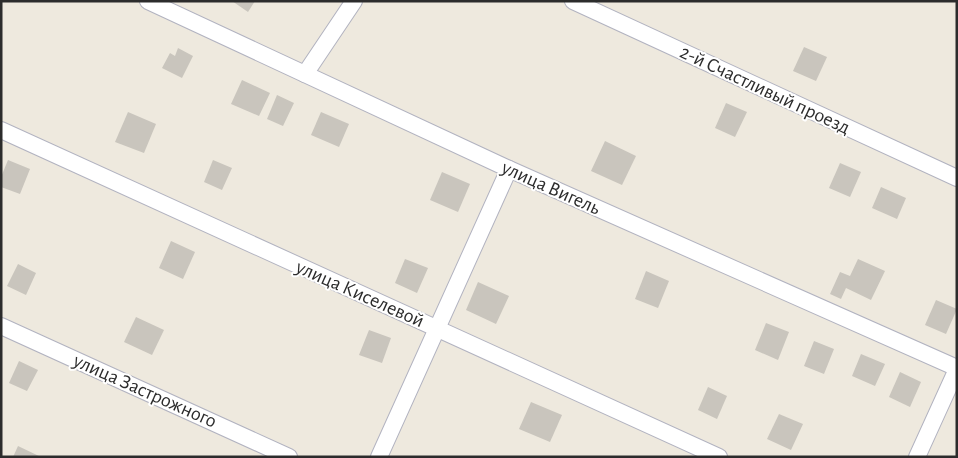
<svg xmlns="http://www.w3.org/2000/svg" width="958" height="458" font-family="'Alegreya Sans',sans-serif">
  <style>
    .building { fill: #c9c5bd }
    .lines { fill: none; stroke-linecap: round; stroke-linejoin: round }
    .minor-casing { stroke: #b2b3c0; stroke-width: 18 }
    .minor { stroke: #fff; stroke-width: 16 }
    .labels { text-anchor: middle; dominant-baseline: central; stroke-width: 4; stroke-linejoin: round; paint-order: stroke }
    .street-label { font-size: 20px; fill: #2c2c2c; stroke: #fff }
  </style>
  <rect width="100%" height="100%" fill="#eee9de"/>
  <g class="building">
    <polygon points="232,1 255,1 248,12"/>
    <polygon points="804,47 827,57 816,81 793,71"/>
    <polygon points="178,48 193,56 182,78 162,68 170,53 175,56"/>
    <polygon points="242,80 270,93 259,116 231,104"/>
    <polygon points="277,95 294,103 283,126 267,119"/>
    <polygon points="726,103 747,112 735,137 715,128"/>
    <polygon points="128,112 156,124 144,153 115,142"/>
    <polygon points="321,112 349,124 339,147 311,135"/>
    <polygon points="605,141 636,156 622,185 591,171"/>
    <polygon points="8,160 30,169 20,194 1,187 1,177"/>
    <polygon points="213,160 232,168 222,190 204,182"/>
    <polygon points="840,163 861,172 850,197 829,188"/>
    <polygon points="442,172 470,184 458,212 430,200"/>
    <polygon points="881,187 906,198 897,219 872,208"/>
    <polygon points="171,241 195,252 183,279 159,268"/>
    <polygon points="405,259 428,268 417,293 395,283"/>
    <polygon points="858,259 885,271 871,300 846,288 841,299 830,294 840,272 850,276"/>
    <polygon points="18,264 36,273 26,295 7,286"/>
    <polygon points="646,271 669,281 658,308 635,299"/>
    <polygon points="478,282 509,296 496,324 466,310"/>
    <polygon points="936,300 957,309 946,334 925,325"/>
    <polygon points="136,317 164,330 152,355 124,342"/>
    <polygon points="766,323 789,332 778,360 755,350"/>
    <polygon points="369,330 391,338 382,363 359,355"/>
    <polygon points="814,341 834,349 824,374 804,366"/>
    <polygon points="861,354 885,364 875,386 852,376"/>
    <polygon points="19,361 38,370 27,391 9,383"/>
    <polygon points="900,372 921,382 910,407 889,397"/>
    <polygon points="708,387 727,396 717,419 698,410"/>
    <polygon points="531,402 562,415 550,442 519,429"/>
    <polygon points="779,414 803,424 791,450 767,439"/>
    <polygon points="18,446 41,457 13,457"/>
  </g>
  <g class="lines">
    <g class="minor-casing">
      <g id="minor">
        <polyline points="148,1 509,169 957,368"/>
        <polyline points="573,1 957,178"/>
        <polyline points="305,74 354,1"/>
        <polyline points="1,130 719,457"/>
        <polyline points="1,326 289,457"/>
        <polyline points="379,457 509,169"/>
        <polyline points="917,457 957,369"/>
      </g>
    </g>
    <use href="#minor" class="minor"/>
  </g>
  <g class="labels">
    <g class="street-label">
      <text transform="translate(765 90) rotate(25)">2-й Счастливый проезд</text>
      <text transform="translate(551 188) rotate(24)">улица Вигель</text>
      <text transform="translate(360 294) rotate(24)">улица Киселевой</text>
      <text transform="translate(145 391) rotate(24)">улица Застрожного</text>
    </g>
  </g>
  <rect width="958" height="458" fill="none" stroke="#2c2c2c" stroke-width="5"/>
</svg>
